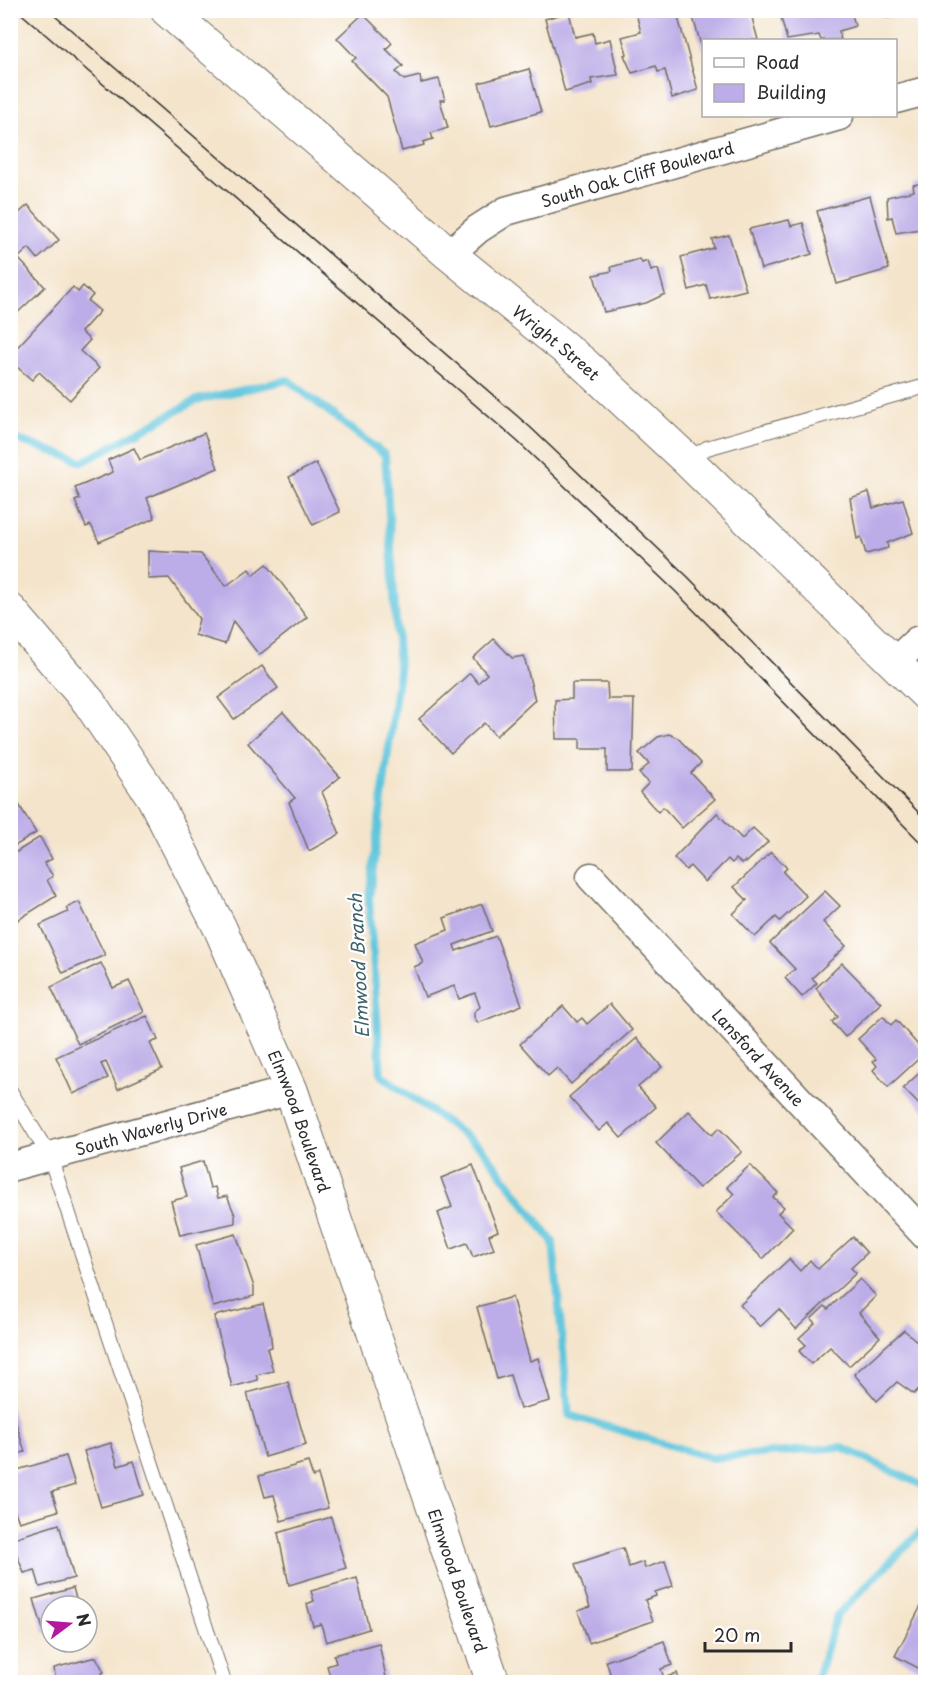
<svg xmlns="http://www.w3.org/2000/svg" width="936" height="1693" font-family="'Playpen Sans',sans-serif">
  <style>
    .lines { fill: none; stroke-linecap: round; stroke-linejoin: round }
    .stream { stroke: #5fc5dc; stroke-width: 8 }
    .building { fill: #bcace7 }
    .lane-casing { stroke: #716c63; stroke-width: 16 }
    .street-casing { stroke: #716c63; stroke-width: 31 }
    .secondary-casing { stroke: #716c63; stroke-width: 35 }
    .lane { stroke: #fff; stroke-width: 14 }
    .street { stroke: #fff; stroke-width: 28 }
    .secondary { stroke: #fff; stroke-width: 33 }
    .tram { stroke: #2b2b2b; stroke-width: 1.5 }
    .labels { text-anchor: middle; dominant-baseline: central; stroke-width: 4.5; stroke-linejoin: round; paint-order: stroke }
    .street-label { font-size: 16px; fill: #2b2b2b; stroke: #fff }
    .water-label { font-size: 18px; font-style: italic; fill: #3d6169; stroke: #fff }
  </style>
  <rect width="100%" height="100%" fill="#fff"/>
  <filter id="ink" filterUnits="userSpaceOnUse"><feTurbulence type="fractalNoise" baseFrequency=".0167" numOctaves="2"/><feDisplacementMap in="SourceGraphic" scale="12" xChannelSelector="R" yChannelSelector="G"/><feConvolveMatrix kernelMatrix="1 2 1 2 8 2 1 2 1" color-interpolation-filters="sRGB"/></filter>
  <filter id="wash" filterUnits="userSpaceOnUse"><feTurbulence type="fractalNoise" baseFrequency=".008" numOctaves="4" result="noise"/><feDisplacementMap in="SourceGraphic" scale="24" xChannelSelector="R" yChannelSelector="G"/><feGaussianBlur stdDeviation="1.35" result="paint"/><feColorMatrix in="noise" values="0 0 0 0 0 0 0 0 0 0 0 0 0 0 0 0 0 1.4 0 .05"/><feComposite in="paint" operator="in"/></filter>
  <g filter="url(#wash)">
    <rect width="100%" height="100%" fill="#f4e4cb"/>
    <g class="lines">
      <g class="stream">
        <polyline points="10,437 83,462 197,400 288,380 385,455 399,670 369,898 381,1075 482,1148 553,1242 569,1415 712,1458 841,1447 926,1487"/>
        <polyline points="816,1682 837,1615 926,1526"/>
      </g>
    </g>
    <g id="blocks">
      <g class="building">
        <polygon points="635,10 676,10 698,90 672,98 665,70 658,72 656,66 632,73 624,55 627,54 622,37 641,32"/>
        <polygon points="706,10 750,10 758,40 704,40 703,52 692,14"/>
        <polygon points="779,10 851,10 855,26 839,31 841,40 821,40 819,35 787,40"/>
        <polygon points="862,10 879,10 879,11 864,15"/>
        <polygon points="882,10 911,10 911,11 886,18"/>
        <polygon points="569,12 575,37 593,33 595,43 610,39 618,75 591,79 592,84 565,92 545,19"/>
        <polygon points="363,14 392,43 386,49 403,66 396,72 404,80 420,76 421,83 439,79 445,100 440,100 448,128 431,133 433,139 423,142 424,145 402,151 387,97 352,61 356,58 337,38"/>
        <polygon points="529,69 541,112 491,126 479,83"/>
        <polygon points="926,182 926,228 896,233 892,217 888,218 887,197 914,191 913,185"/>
        <polygon points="870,196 889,269 837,284 817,211"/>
        <polygon points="28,205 59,240 38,259 29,248 18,258 45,287 14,316 10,315 10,232 13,230 10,221"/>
        <polygon points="789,220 791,226 803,223 812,254 761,269 749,229"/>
        <polygon points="729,235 746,290 710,299 706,285 689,290 681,257 714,248 712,239"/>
        <polygon points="640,259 642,263 648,261 651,271 658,269 665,294 646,303 604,312 594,275 612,271 611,267"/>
        <polygon points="83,286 93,295 88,301 100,311 81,332 90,340 80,351 99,368 70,400 39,372 32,380 10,361 10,355 73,287 78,292"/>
        <polygon points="204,433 218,468 147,498 155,518 99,542 91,525 86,527 75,501 80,499 75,488 113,472 108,460 134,448 140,460"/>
        <polygon points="316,463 340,512 313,525 289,477"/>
        <polygon points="869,492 873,508 903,499 913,533 887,543 888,548 866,554 861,537 857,539 850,498"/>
        <polygon points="926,493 926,508 925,508 921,494"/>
        <polygon points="148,551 201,554 226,586 249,569 253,575 267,564 307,617 259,655 233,621 225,644 195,635 199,619 169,578 148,579"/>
        <polygon points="494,639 512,658 524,656 535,700 496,736 484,723 451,753 419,719 470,673 478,683 487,674 473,658"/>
        <polygon points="262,666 278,688 234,719 218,698"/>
        <polygon points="572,683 607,683 608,699 634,699 632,772 607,772 607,749 580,749 580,739 556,739 555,700 572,699"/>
        <polygon points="283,712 340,777 322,792 340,834 309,851 289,802 295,798 248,743"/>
        <polygon points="669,734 678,738 701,763 691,773 715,799 682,828 663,807 658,812 640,792 649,783 639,773 649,764 639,753 658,737"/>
        <polygon points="10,802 13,806 18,803 36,833 10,849"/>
        <polygon points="717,813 742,839 753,828 768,842 746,863 745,861 742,864 736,859 732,863 728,859 705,882 690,866 686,870 674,858"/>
        <polygon points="40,837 52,859 44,863 53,876 47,880 56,896 10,925 10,856"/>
        <polygon points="771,852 787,868 783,872 806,896 780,921 776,917 755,937 733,914 747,900 734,887"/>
        <polygon points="825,891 840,906 823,922 846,946 812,978 817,983 802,997 785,978 795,969 770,943"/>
        <polygon points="79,902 105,955 63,973 40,925 68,912 66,908"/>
        <polygon points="482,904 492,931 454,945 456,951 496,936 522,1005 478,1023 474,1017 474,1012 480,1007 475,993 459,999 454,986 425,997 414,967 423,963 415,943 448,930 444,918"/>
        <polygon points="101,963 113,988 129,981 144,1012 78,1044 51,987"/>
        <polygon points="842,963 881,1003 845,1037 832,1022 838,1017 816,988"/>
        <polygon points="610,1004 632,1030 571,1084 557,1068 548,1076 520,1044 563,1006 577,1022 582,1018 587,1024"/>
        <polygon points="147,1016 158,1040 150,1043 162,1069 118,1089 106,1062 101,1064 108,1078 73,1094 56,1057"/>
        <polygon points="883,1016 891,1025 896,1020 925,1053 888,1087 873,1070 877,1066 873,1061 876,1059 858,1039"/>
        <polygon points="637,1038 662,1067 638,1087 656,1107 621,1138 608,1123 599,1131 569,1097"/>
        <polygon points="926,1067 926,1112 903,1088"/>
        <polygon points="689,1111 712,1135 719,1128 742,1152 699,1188 656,1143"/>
        <polygon points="203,1161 210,1188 215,1187 218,1198 227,1196 235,1215 235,1223 180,1235 171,1201 187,1197 179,1168"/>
        <polygon points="473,1165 498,1231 489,1235 494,1249 473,1257 467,1243 451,1249 438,1213 452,1207 441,1178"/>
        <polygon points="750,1165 778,1193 773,1197 784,1207 778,1213 793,1228 763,1259 716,1212 734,1194 727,1187"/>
        <polygon points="236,1234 254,1287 254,1296 213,1307 196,1245"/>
        <polygon points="853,1237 867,1253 851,1268 856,1273 796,1329 779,1309 760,1327 740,1305 789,1259 800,1271 810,1260 818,1269"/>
        <polygon points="860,1279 876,1296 859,1313 880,1337 849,1366 830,1347 811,1364 799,1351 806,1345 799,1338 815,1323 811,1319 825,1306 828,1309"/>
        <polygon points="512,1297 530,1361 538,1358 550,1401 520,1409 510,1375 497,1379 477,1307"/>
        <polygon points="263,1304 270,1330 272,1347 267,1348 273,1371 256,1375 258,1380 232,1387 214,1316"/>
        <polygon points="904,1330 926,1349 926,1381 914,1394 897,1382 877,1401 854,1374"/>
        <polygon points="288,1382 306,1445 265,1457 247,1393"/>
        <polygon points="10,1404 25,1452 10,1456"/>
        <polygon points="111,1443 118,1466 134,1461 144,1495 101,1507 84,1451"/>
        <polygon points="66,1456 75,1485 52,1492 58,1511 19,1522 10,1498 10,1472"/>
        <polygon points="308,1462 313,1477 318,1475 328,1508 281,1521 274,1495 265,1497 259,1476"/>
        <polygon points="331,1517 346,1568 289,1585 278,1533"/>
        <polygon points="59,1524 74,1578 40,1587 35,1570 24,1573 11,1539"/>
        <polygon points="623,1548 629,1567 643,1562 645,1568 665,1561 673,1586 655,1592 656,1596 645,1600 653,1621 589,1643 578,1611 590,1607 575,1564"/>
        <polygon points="357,1578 369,1629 326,1642 321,1624 313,1626 307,1604 314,1601 311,1591"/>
        <polygon points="73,1588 78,1606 51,1606 51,1631 44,1633 34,1599"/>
        <polygon points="921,1606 926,1609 926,1672 895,1656"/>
        <polygon points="664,1641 672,1665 661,1669 664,1678 677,1673 680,1682 613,1682 606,1661"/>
        <polygon points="60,1642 84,1642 84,1643 62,1649"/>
        <polygon points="379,1643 387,1682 332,1682 327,1666 336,1663 334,1655"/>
        <polygon points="96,1657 104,1672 102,1673 104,1682 56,1682 54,1668"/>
      </g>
    </g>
  </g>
  <g filter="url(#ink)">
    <use href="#blocks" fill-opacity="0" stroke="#716c63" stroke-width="1.5"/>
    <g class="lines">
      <g class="lane-casing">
        <g id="lane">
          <polyline points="687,460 707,448 926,386"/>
          <polyline points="10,1091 50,1157 224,1682"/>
        </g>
      </g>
      <g class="street-casing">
        <g id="street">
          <polyline points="896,99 926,91"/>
          <path id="s1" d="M449 254 478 229 506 211 839 116"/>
          <polyline points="895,662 917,641 926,639"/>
          <path id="s2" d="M591 877 926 1236"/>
          <path id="s3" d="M10 1167 291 1090"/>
        </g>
      </g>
      <g class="secondary-casing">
        <g id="secondary">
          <path id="s4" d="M167 10 449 254 583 363 687 460 926 694"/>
          <path id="s5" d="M10 610 89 702 153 797 220 928 291 1090 493 1682"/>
        </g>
      </g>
      <use href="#lane" class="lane"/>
      <use href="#street" class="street"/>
      <use href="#secondary" class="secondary"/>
      <g class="tram">
        <polyline points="17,10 517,441 675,591 926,848"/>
        <polyline points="48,10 530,427 688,577 926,820"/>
      </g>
    </g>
  </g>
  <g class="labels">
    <g class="street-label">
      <text stroke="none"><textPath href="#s1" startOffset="208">South Oak Cliff Boulevard</textPath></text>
      <text stroke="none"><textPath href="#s4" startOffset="512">Wright Street</textPath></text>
      <text stroke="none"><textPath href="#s2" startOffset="246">Lansford Avenue</textPath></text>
      <text stroke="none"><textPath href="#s5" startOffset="592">Elmwood Boulevard</textPath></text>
      <text stroke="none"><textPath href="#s3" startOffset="146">South Waverly Drive</textPath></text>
      <text stroke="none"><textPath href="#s5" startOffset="1078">Elmwood Boulevard</textPath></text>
    </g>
    <g class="water-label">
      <text transform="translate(358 966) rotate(-93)">Elmwood Branch</text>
    </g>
  </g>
  <rect width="936" height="1693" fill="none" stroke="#fff" stroke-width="36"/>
  <rect x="702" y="39" width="195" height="78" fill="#ffffff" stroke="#aaaaaa" stroke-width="1.5"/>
  <rect x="714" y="58" width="30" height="9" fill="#ffffff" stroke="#aaaaaa" stroke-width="1.5"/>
  <text x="756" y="69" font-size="18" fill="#2b2b2b">Road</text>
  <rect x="714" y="84" width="30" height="18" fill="#bcace7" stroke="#aaaaaa" stroke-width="1.5"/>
  <text x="756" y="99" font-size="18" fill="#2b2b2b">Building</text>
  <g transform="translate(69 1624) rotate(74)"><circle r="28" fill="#ffffff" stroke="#aaaaaa" stroke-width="1.5"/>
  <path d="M0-4.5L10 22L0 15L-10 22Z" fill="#b5179e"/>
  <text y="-9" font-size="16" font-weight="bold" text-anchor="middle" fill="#2b2b2b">N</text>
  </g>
  <path d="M705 1642v9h86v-9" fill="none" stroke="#2b2b2b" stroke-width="3"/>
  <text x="714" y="1642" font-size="18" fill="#2b2b2b" stroke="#ffffff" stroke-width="4.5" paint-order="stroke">20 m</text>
</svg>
